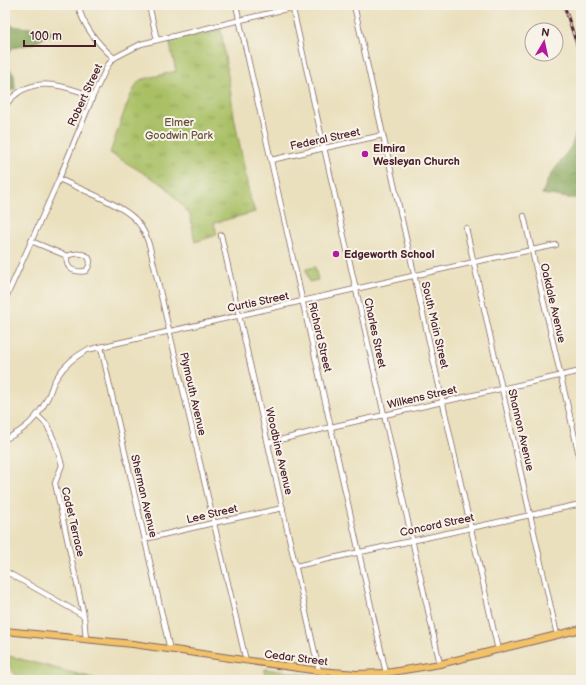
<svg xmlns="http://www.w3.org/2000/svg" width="586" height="685" font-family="'Balsamiq Sans',sans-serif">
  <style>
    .grass { fill: #a9c065; stroke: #7a7048 }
    .forest { fill: url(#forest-crowns); stroke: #686242 }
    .park { fill: url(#park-tufts); stroke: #7a7048 }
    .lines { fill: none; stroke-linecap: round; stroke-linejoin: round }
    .minor-casing { stroke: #82635e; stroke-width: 6 }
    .major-casing { stroke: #82635e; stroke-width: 8 }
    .minor { stroke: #fff; stroke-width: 4.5 }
    .major { stroke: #f2c26a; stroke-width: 6 }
    .rail-casing { stroke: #4a1f2b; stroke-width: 3 }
    .rail { stroke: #f7f3e8; stroke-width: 1.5; stroke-dasharray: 4.5; stroke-linecap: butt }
    .poi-dot { fill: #b5179e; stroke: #f7f3e8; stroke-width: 1.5 }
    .labels { text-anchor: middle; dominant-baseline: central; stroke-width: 4; stroke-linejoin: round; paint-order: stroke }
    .street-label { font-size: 11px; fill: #4a1f2b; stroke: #f7f3e8 }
    .park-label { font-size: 11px; fill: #664f3c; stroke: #f7f3e8 }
    .poi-label { font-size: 11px; font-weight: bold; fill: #4a1f2b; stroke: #f7f3e8; text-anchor: start }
  </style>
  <defs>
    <pattern id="forest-crowns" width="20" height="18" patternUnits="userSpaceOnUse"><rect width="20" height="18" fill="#86a65a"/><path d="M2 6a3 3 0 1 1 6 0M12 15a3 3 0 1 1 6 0" fill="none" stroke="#70874b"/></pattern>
    <pattern id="park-tufts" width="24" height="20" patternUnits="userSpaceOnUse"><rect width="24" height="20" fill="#a9c065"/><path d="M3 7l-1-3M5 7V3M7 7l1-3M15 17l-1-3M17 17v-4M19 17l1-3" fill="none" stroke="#8c9b53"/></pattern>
  </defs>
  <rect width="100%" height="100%" fill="#f7f3e8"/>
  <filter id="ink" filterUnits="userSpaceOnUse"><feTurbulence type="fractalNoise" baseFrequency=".025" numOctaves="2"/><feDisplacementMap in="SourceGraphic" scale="8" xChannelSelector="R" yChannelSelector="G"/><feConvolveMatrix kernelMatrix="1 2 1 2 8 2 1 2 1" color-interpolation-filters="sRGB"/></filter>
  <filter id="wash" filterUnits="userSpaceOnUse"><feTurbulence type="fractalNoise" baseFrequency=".012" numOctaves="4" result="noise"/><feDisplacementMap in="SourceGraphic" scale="16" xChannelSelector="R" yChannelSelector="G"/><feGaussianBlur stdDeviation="0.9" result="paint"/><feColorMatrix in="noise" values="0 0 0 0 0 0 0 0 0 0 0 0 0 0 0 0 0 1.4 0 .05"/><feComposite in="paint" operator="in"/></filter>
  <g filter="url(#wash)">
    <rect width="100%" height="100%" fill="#eae0bd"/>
    <g class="grass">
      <polygon points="5,655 100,680 19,680 10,667"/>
      <polygon points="265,669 314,675 316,678 314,680 265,680"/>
    </g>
    <g class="forest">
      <polygon points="5,5 7,5 11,26 57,31 32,44 12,48 5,62"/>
      <polygon points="5,62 14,75 15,89 7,92 5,91"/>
      <polygon points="581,123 581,198 568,198 542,194 548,179 571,147 579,124"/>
    </g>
    <g class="park">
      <path d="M221 29 234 116 250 198 255 212 214 223 217 235 195 242 190 215 165 186 110 153C117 134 128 94 140 80L176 71 169 40Z"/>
      <polygon points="315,267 318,280 309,282 306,269"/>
    </g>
  </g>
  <g filter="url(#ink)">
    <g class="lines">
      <g class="minor-casing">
        <g id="minor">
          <path d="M78 5C83 26 98 44 114 58"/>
          <polyline points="149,5 157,40"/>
          <polyline points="236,5 386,673"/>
          <polyline points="292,5 440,664"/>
          <polyline points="354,5 498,650"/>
          <path d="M5 106C29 73 61 85 93 96"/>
          <polyline points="271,160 383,135"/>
          <path d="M59 179C80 189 121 204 136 220 144 229 147 238 150 248L246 661"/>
          <polyline points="524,216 581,464"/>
          <polyline points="466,228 557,635"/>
          <polyline points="221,235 319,671"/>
          <path d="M31 241 67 256C79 251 98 254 86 271 74 273 65 269 67 256"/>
          <polyline points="5,300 59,179 93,96 108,65 114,58 141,44 303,5"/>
          <polyline points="101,347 170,650"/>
          <polyline points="37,415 47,425 55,442 62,465 55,483 84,616"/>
          <path d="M5 439C24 431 38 418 47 399 51 392 52 383 57 377 65 364 75 357 87 350L474 262 556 245"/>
          <polyline points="268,443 331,427 581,371"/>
          <polyline points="145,539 213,523 283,508"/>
          <polyline points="296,566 581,504"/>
          <polyline points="5,571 84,616 86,640"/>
        </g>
      </g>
      <g class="major-casing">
        <polyline id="major" points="5,631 133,644 319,671 357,674 386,673 440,664 581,629"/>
      </g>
      <use href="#minor" class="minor"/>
      <use href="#major" class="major"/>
      <g class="rail-casing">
        <polyline id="rail" points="564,5 581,57"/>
      </g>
      <use href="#rail" class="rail"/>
    </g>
  </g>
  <g class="poi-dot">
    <circle cx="365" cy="154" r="4"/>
    <circle cx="336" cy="254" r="4"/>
  </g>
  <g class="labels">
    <g class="street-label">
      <text transform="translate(85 95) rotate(-65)">Robert Street</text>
      <text transform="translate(325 139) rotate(-12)">Federal Street</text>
      <text transform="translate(258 302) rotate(-12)">Curtis Street</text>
      <text transform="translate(553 303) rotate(77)">Oakdale Avenue</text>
      <text transform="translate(435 325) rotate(77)">South Main Street</text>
      <text transform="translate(375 333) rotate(78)">Charles Street</text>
      <text transform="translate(320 337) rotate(77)">Richard Street</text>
      <text transform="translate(193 394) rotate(77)">Plymouth Avenue</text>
      <text transform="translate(422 397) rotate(-13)">Wilkens Street</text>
      <text transform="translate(521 430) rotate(77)">Shannon Avenue</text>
      <text transform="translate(279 451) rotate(77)">Woodbine Avenue</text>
      <text transform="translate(144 496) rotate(77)">Sherman Avenue</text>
      <text transform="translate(212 514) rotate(-13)">Lee Street</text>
      <text transform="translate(73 522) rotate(77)">Cadet Terrace</text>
      <text transform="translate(437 525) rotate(-12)">Concord Street</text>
      <text transform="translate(296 658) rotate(7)">Cedar Street</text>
    </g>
    <g class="park-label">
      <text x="179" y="122">Elmer<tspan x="179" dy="13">Goodwin Park</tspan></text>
    </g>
    <g class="poi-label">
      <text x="373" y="148">Elmira<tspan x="373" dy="13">Wesleyan Church</tspan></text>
      <text x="344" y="254">Edgeworth School</text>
    </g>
  </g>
  <rect width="586" height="685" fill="none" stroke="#f7f3e8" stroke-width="20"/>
  <g transform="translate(544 42) rotate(9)"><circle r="19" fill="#f7f3e8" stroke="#b29e9c"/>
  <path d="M0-3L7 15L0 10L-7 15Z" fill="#b5179e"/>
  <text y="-6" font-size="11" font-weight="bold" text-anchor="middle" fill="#4a1f2b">N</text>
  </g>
  <path d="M24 40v6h71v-6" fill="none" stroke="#4a1f2b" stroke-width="2"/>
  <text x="30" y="40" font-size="12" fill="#4a1f2b" stroke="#f7f3e8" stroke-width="3" paint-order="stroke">100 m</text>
</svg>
